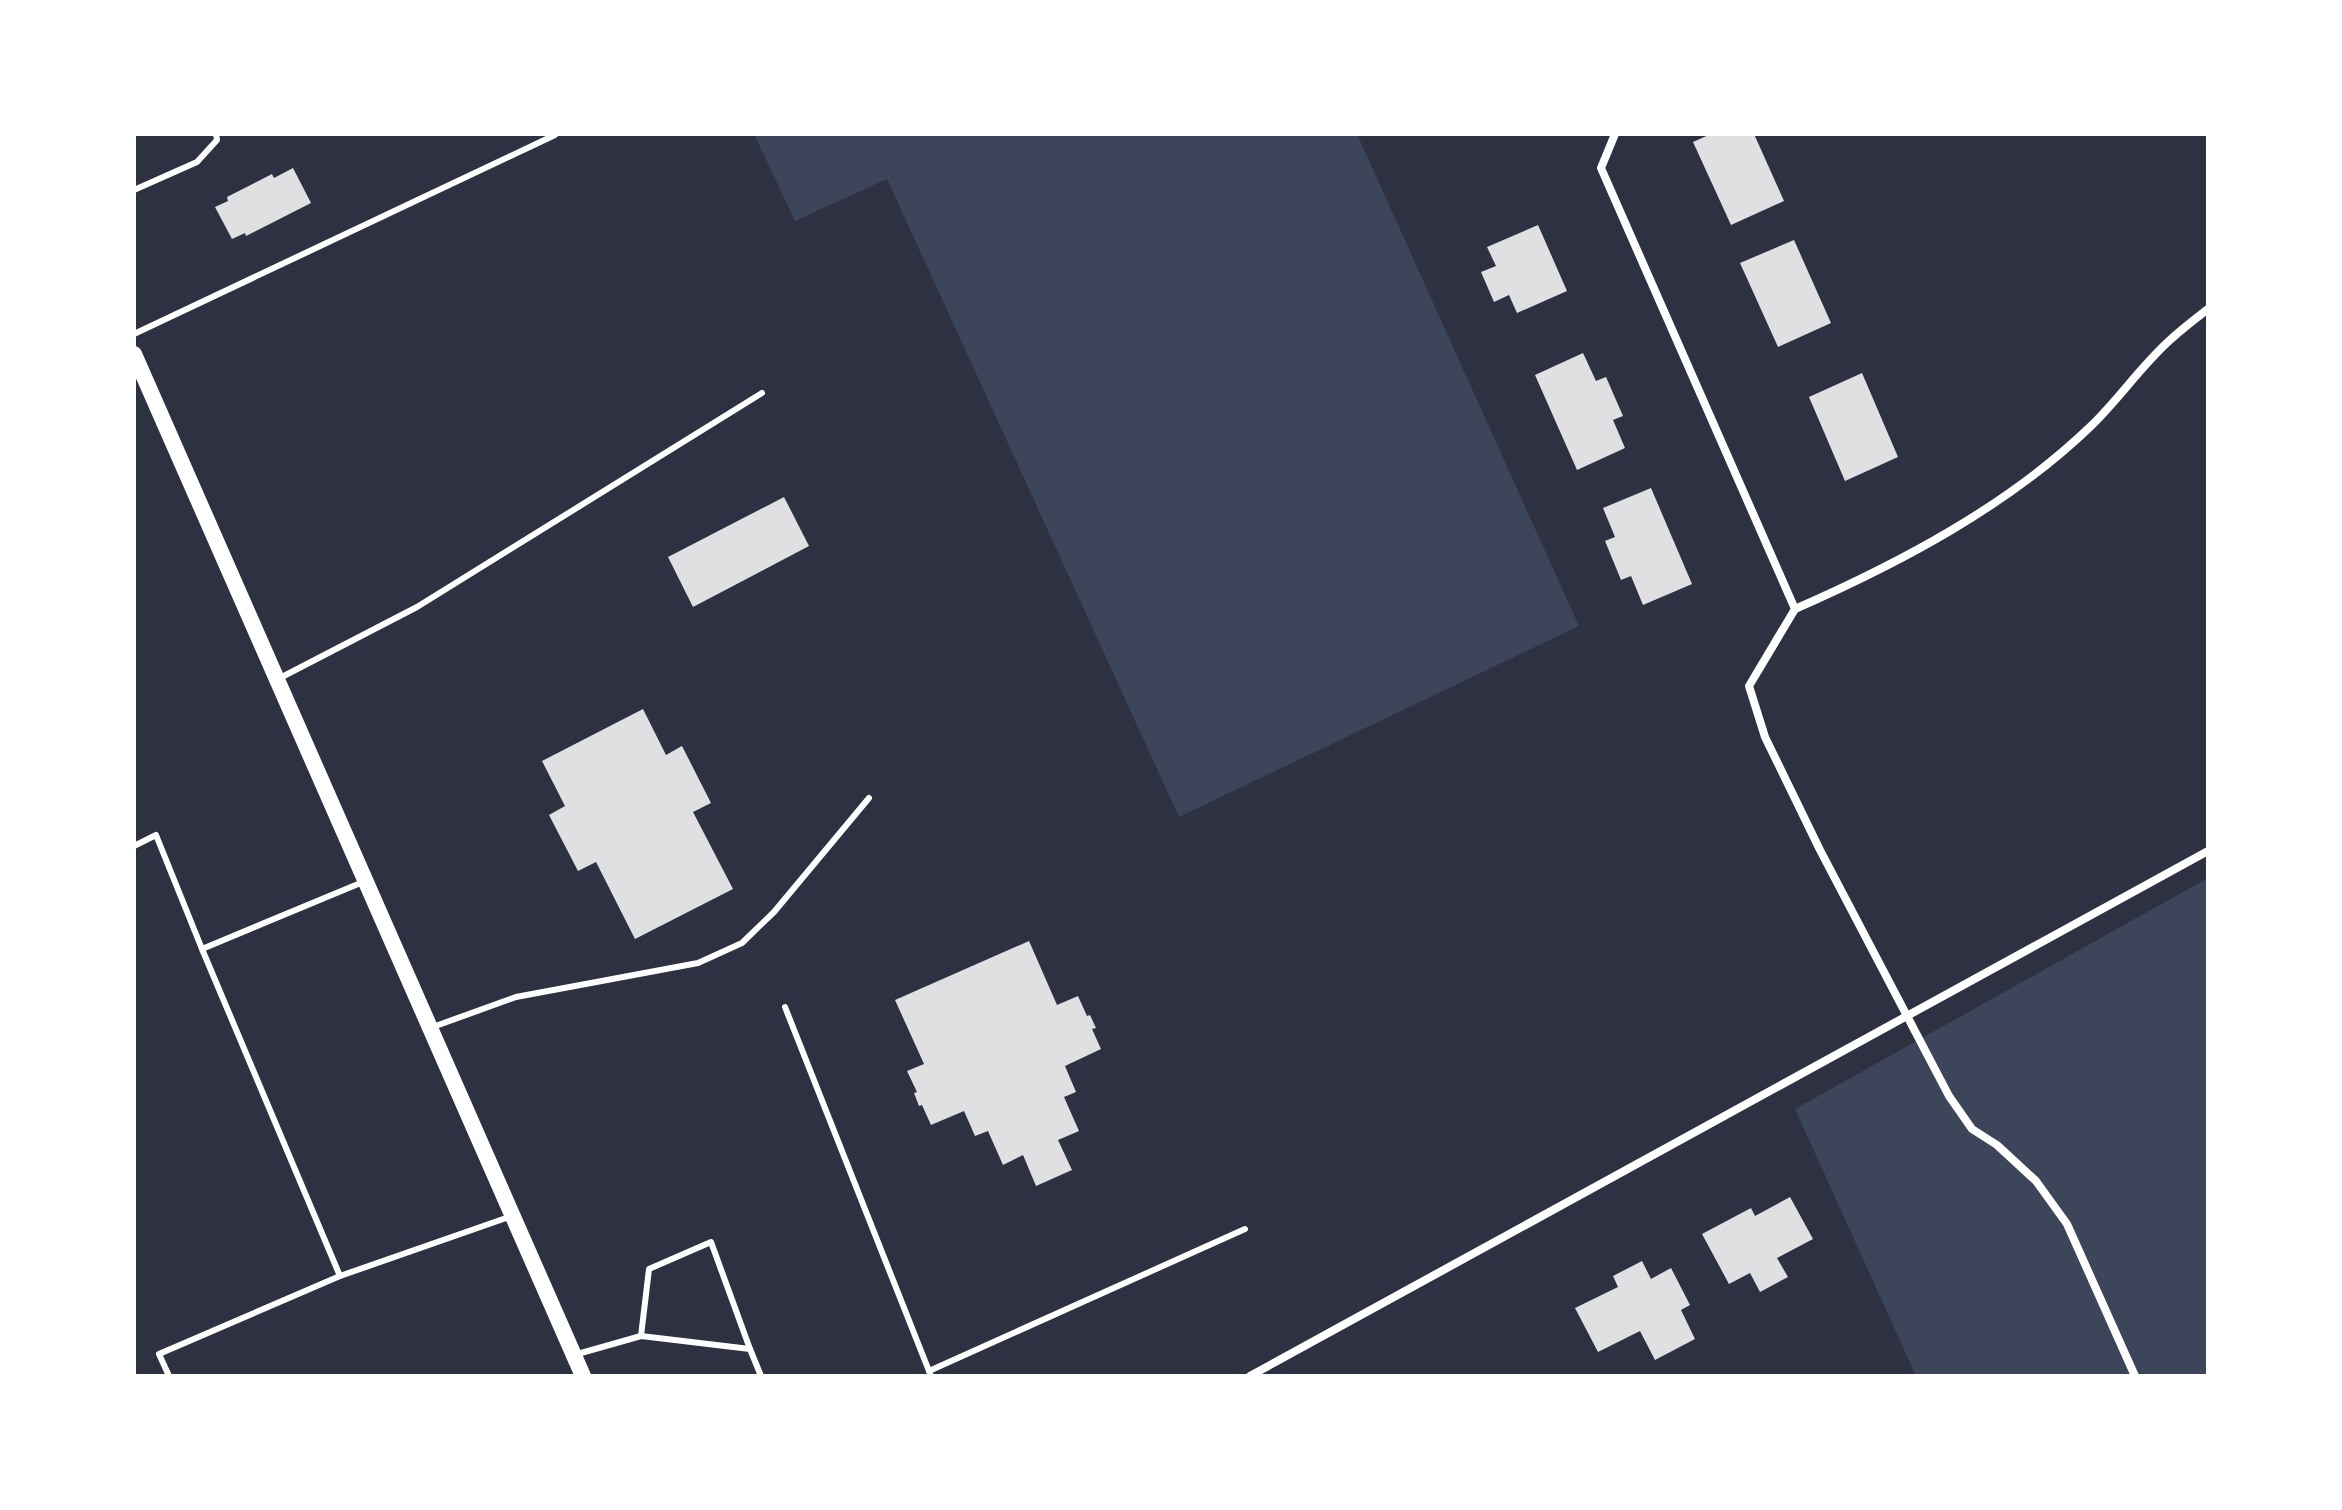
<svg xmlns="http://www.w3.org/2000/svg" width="2342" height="1510" font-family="Montserrat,sans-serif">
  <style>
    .green { fill: #3c4559 }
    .building { fill: #e0e0e3 }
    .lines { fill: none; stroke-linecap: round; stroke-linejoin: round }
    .service { stroke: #fff; stroke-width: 6 }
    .minor { stroke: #fff; stroke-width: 8 }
    .secondary { stroke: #fff; stroke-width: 16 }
  </style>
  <rect width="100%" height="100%" fill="#2d3142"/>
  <g class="green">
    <polygon points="754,134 1357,134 1579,626 1179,817 887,179 795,221"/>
    <polygon points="2208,878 2208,1376 1916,1376 1795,1109"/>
  </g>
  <g class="building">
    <polygon points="1711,134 1754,134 1784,201 1731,225 1693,142"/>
    <polygon points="293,168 311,203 246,236 245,233 232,239 215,207 228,201 227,197 272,174 274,178"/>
    <polygon points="1538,225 1567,291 1517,313 1509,295 1494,302 1481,272 1496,266 1487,247"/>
    <polygon points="1794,240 1831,323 1778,347 1740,263"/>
    <polygon points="1583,353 1596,381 1606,377 1623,416 1613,420 1625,448 1577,470 1535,375"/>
    <polygon points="1862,373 1898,457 1845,481 1809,397"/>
    <polygon points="1651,488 1692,584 1643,605 1631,576 1621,580 1605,541 1615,537 1603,508"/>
    <polygon points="784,497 809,546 693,607 668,557"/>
    <polygon points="643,709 666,755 682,746 711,803 693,812 733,889 635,939 596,862 578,871 549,815 565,806 542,761"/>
    <polygon points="1029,941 1057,1005 1078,996 1087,1016 1090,1015 1096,1028 1092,1029 1101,1049 1065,1066 1076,1092 1064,1097 1079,1131 1058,1140 1072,1170 1036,1186 1023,1155 1003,1165 988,1131 975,1136 964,1111 931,1125 922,1105 919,1106 914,1093 917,1092 907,1071 924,1064 895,1000"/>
    <polygon points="1790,1197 1813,1239 1777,1258 1788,1277 1760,1292 1750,1273 1729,1284 1702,1234 1751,1208 1755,1216"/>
    <polygon points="1642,1261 1651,1279 1671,1268 1690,1305 1681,1310 1695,1339 1655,1360 1640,1331 1598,1352 1575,1308 1618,1287 1613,1276"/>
  </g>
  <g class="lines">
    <g class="service">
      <polyline points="134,190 197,162 217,140 216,134"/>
      <polyline points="134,334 555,135"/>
      <polyline points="278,679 417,607 762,393"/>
      <polyline points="134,846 156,835 202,949 363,882"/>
      <polyline points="202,949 340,1276"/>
      <polyline points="785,1007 929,1371"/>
      <polyline points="430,1028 516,997 698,963 742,943 774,912 869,798"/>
      <polyline points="641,1336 649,1269 711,1242 750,1349"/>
      <polyline points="574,1355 641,1336 750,1349 761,1376"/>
      <polyline points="169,1376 159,1354 340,1276 509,1217"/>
      <polyline points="931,1376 929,1371 1245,1229"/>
    </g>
    <g class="minor">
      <path d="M1615 134 1601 168 1795 609C1900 563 2008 506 2091 426 2119 399 2141 366 2170 340 2182 329 2195 319 2208 309"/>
      <polyline points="1795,609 1749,686 1765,737 1820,850 1949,1096 1972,1129 1997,1145 2036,1181 2067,1224 2135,1376"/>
      <polyline points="1250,1376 2208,851"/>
    </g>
    <polyline class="secondary" points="134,354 583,1376"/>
  </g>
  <rect width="2342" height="1510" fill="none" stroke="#ffffff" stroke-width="272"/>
</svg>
